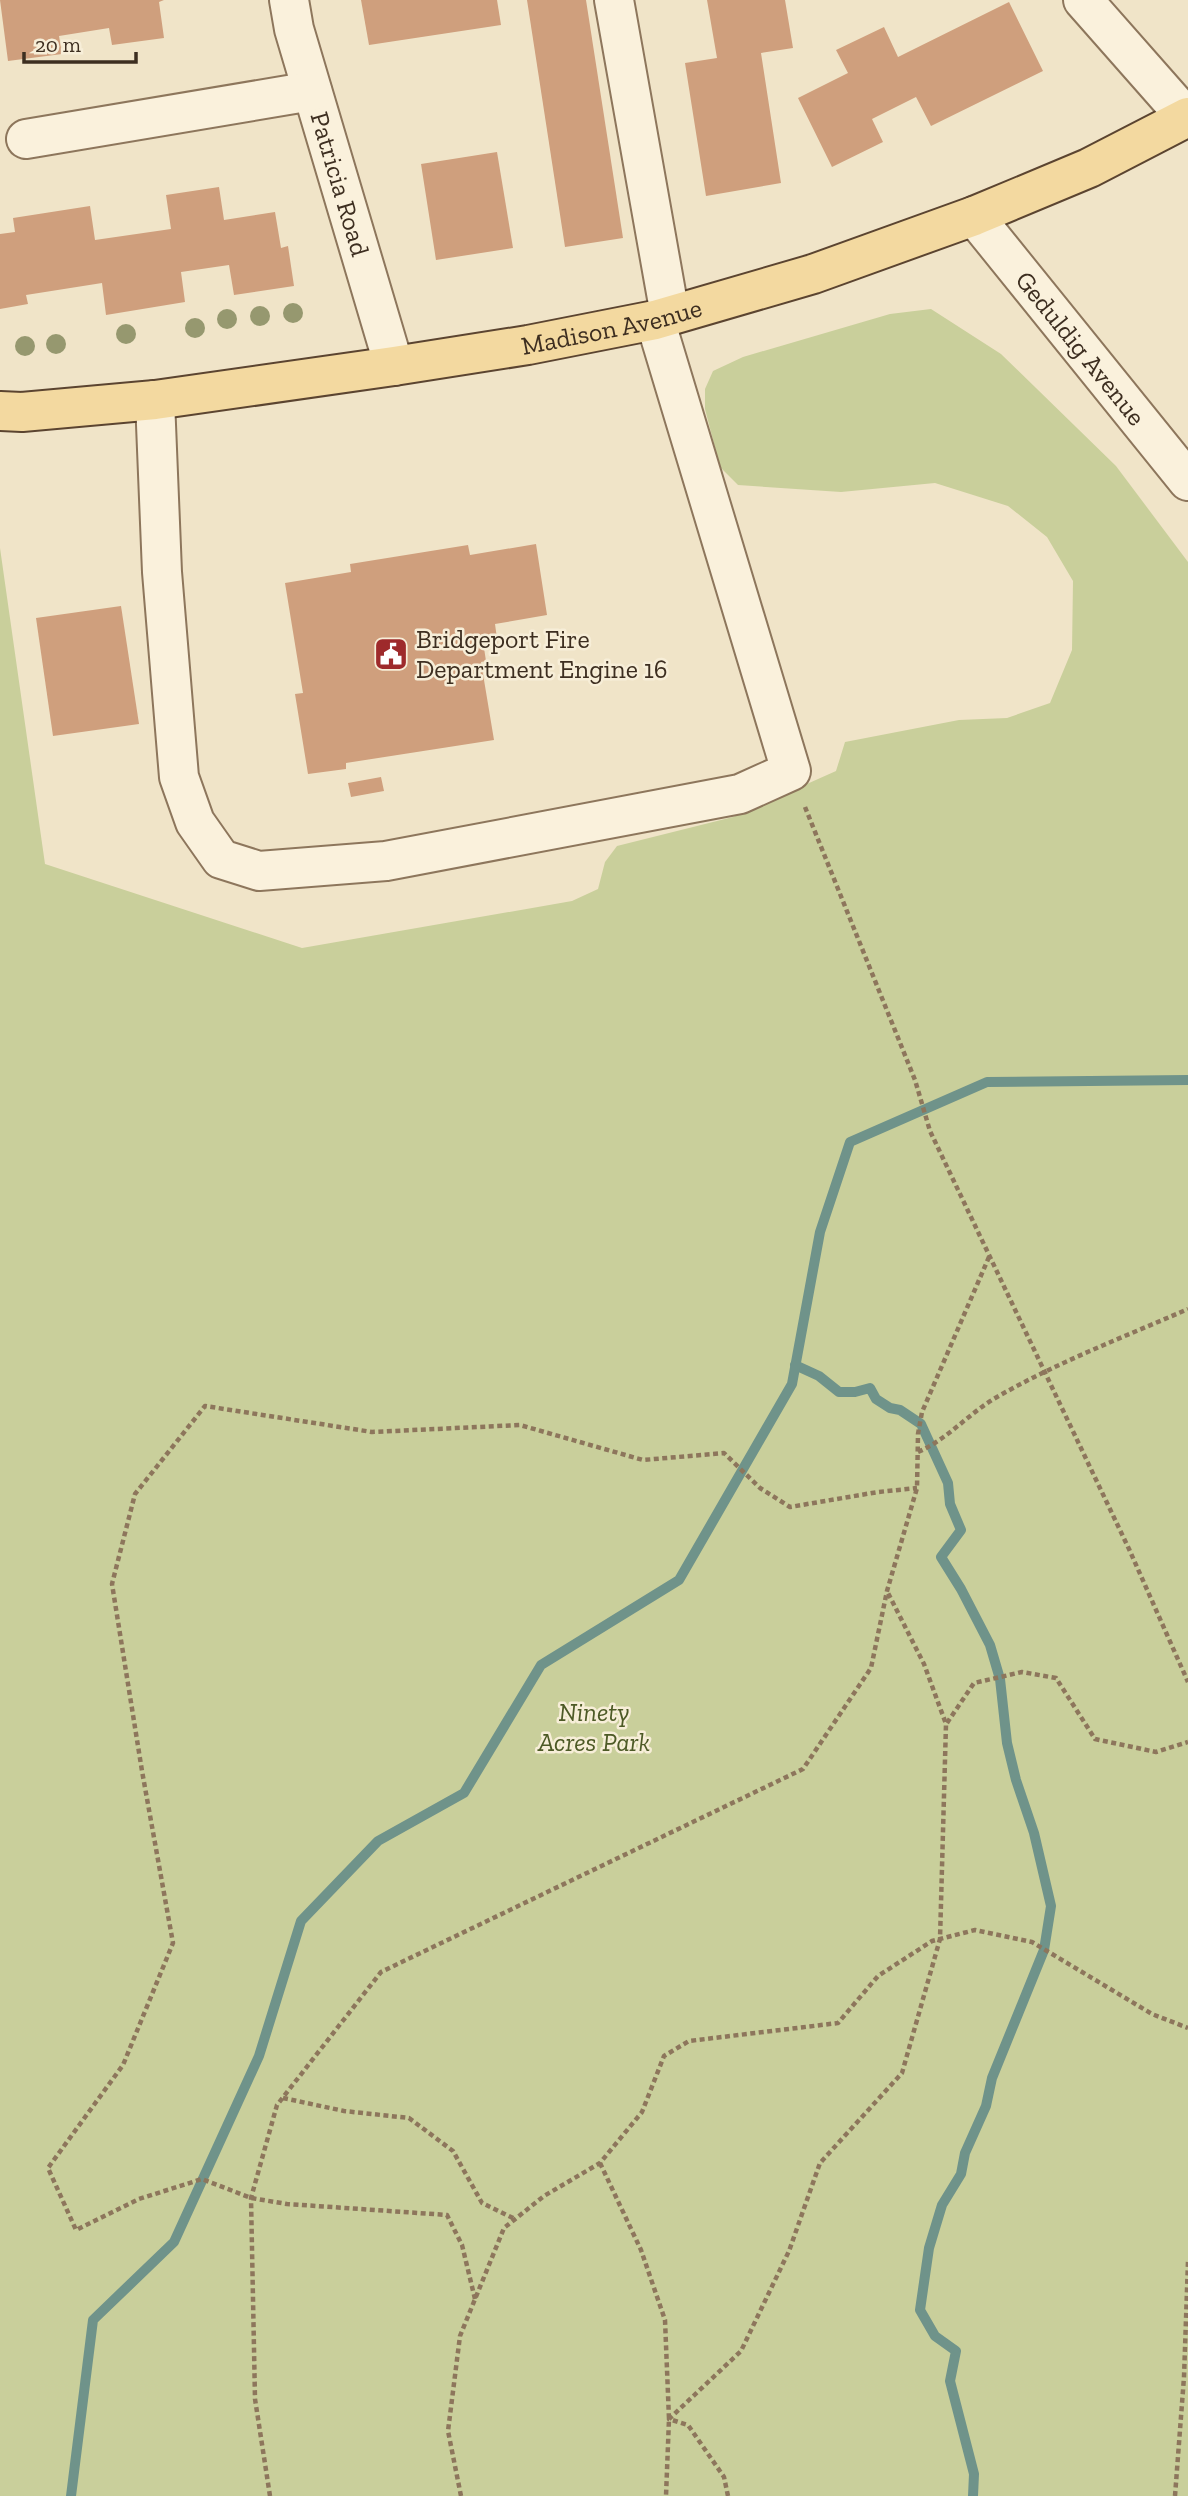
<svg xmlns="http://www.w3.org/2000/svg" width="1188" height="2496" font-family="'Zilla Slab',serif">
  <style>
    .green { fill: #c9cf9b }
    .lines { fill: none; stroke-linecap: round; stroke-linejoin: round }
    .stream { stroke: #6f938a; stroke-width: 10 }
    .building { fill: #cf9f7d }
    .minor-casing { stroke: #8d765c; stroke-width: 42 }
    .major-casing { stroke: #5b4430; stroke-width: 42 }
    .path { stroke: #8d765c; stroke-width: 4.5; stroke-dasharray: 5 3.5; stroke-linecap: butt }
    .minor { stroke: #faf1dc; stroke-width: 38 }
    .major { stroke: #f3d9a0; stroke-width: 38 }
    .tree { fill: #96986f }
    .labels { text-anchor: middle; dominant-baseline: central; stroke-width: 5; stroke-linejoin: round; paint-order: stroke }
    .street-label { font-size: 26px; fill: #3d2e20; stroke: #f7eed8 }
    .poi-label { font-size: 26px; fill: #3d2e20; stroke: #f7eed8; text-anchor: start }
    .park-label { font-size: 26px; font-style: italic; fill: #4d5a26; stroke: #f7eed8 }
  </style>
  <rect width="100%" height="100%" fill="#f0e4c8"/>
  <polygon class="green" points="931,309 1001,354 1116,466 1188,562 1188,2496 0,2496 0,548 45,864 302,948 572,901 598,889 605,862 617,846 733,817 836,771 845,742 959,720 1007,718 1050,703 1072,650 1073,581 1047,537 1008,506 935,483 841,492 738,485 720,467 705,409 705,389 713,371 743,357 890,314"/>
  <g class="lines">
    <g class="stream">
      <polyline points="795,1365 819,1376 839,1392 855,1392 870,1388 876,1399 890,1408 900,1410 921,1424 948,1483 950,1504 961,1530 941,1557 961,1589 990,1645 1000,1679 1007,1743 1016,1780 1034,1833 1051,1906 1044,1950 992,2078 986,2106 965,2153 961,2174 942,2205 929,2248 920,2310 935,2336 956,2351 950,2381 974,2474 973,2496"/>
      <polyline points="71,2496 93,2320 174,2242 259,2056 301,1921 378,1841 464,1793 541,1665 679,1580 792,1384 820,1232 850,1142 987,1082 1188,1080"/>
    </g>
  </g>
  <g class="building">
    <polygon points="0,0 164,0 159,2 164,38 112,45 109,28 59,36 62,54 8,61"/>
    <polygon points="361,0 497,0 501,25 369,45"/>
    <polygon points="527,0 586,0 623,238 565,247"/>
    <polygon points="707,0 785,0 793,48 761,53 781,183 706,196 685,63 717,58"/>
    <polygon points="1009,2 1043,71 931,126 916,97 872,119 883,142 832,167 798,98 848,73 836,50 884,27 898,57"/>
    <polygon points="497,152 513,248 436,260 421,164"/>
    <polygon points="219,187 224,220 275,212 281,248 288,246 294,286 234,295 229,265 181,272 185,302 106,315 102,283 26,295 28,304 0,309 0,234 15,232 13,218 90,206 95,240 171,229 166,195"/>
    <polygon points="536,544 547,615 495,624 498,646 484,648 486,661 481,662 494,740 346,763 346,769 308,774 295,694 303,693 285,583 351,572 350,564 468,545 470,555"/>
    <polygon points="121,606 139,724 53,736 36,618"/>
    <polygon points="381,777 384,791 351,797 348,783"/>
  </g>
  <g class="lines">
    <g class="minor-casing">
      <g id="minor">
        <path id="s1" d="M289 0 294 29 394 366"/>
        <polyline points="614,0 670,315"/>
        <polyline points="1083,0 1187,118"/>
        <polyline points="26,139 312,91"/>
        <path id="s2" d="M974 216 1188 481"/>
        <polyline points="155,400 162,572 179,777 195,822 221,859 259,871 386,861 740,794 791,771 655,320"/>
      </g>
    </g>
    <g class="major-casing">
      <g id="major">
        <path id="s3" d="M0 411 22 412 155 400 394 366 528 345 655 320 813 274 974 216 1089 168 1188 117"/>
      </g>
    </g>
    <g class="path">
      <polyline points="805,807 915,1080 930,1131 1129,1549 1188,1682"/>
      <path d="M918 1452C948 1439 969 1413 997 1397 1058 1362 1124 1337 1188 1309"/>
      <polyline points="947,1723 974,1683 1022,1672 1056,1678 1095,1739 1156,1752 1188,1742"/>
      <polyline points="283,2098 344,2111 409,2118 453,2151 482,2203 515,2219"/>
      <polyline points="600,2163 641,2250 665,2320 669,2419 666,2496"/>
      <polyline points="475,2299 462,2245 447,2215 287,2204 251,2198 202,2179 139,2199 76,2230 48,2168 123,2065 173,1943 142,1771 112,1584 135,1494 205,1406 372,1432 520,1425 643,1460 724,1453 760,1488 790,1507 878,1492 917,1488"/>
      <polyline points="270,2496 255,2399 251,2198 277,2105 381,1972 803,1769 871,1668 887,1591 917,1488 918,1434 922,1412 989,1257"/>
      <polyline points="461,2496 448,2431 460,2336 504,2228 544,2196 600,2163 642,2112 664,2056 689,2041 838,2023 878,1976 932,1941 975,1930 1032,1942 1152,2014 1188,2028"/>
      <polyline points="728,2496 724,2477 688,2425 669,2419 741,2351 789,2251 820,2163 902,2073 940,1939 946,1724 924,1664 887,1591"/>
      <polyline points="1175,2496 1184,2377 1188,2261"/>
    </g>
    <use href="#minor" class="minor"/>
    <use href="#major" class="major"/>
  </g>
  <g class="tree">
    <circle cx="293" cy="313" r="10"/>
    <circle cx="260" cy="316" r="10"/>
    <circle cx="227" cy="319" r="10"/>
    <circle cx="195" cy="328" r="10"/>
    <circle cx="126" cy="334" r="10"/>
    <circle cx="56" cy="344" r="10"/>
    <circle cx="25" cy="346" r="10"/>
  </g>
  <defs>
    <g id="civic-square" transform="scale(1.75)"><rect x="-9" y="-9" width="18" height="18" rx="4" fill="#9e2a2b" stroke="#f7eed8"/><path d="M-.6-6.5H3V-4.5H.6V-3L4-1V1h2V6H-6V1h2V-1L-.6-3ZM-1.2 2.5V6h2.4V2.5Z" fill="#fff"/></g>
  </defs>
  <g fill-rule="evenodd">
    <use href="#civic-square" x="391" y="654"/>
  </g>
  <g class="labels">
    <g class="street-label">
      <text stroke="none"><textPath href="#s1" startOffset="191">Patricia Road</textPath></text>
      <text stroke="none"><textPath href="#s3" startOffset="618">Madison Avenue</textPath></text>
      <text stroke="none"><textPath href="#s2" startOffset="170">Geduldig Avenue</textPath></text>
    </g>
    <g class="poi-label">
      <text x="416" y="639">Bridgeport Fire<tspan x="416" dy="30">Department Engine 16</tspan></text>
    </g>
    <g class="park-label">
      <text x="594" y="1712">Ninety<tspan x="594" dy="30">Acres Park</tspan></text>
    </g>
  </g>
  <path d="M24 52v10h112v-10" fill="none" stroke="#3d2e20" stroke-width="3.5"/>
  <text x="35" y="52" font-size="21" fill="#3d2e20" stroke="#f7eed8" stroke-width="5" paint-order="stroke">20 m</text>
</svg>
